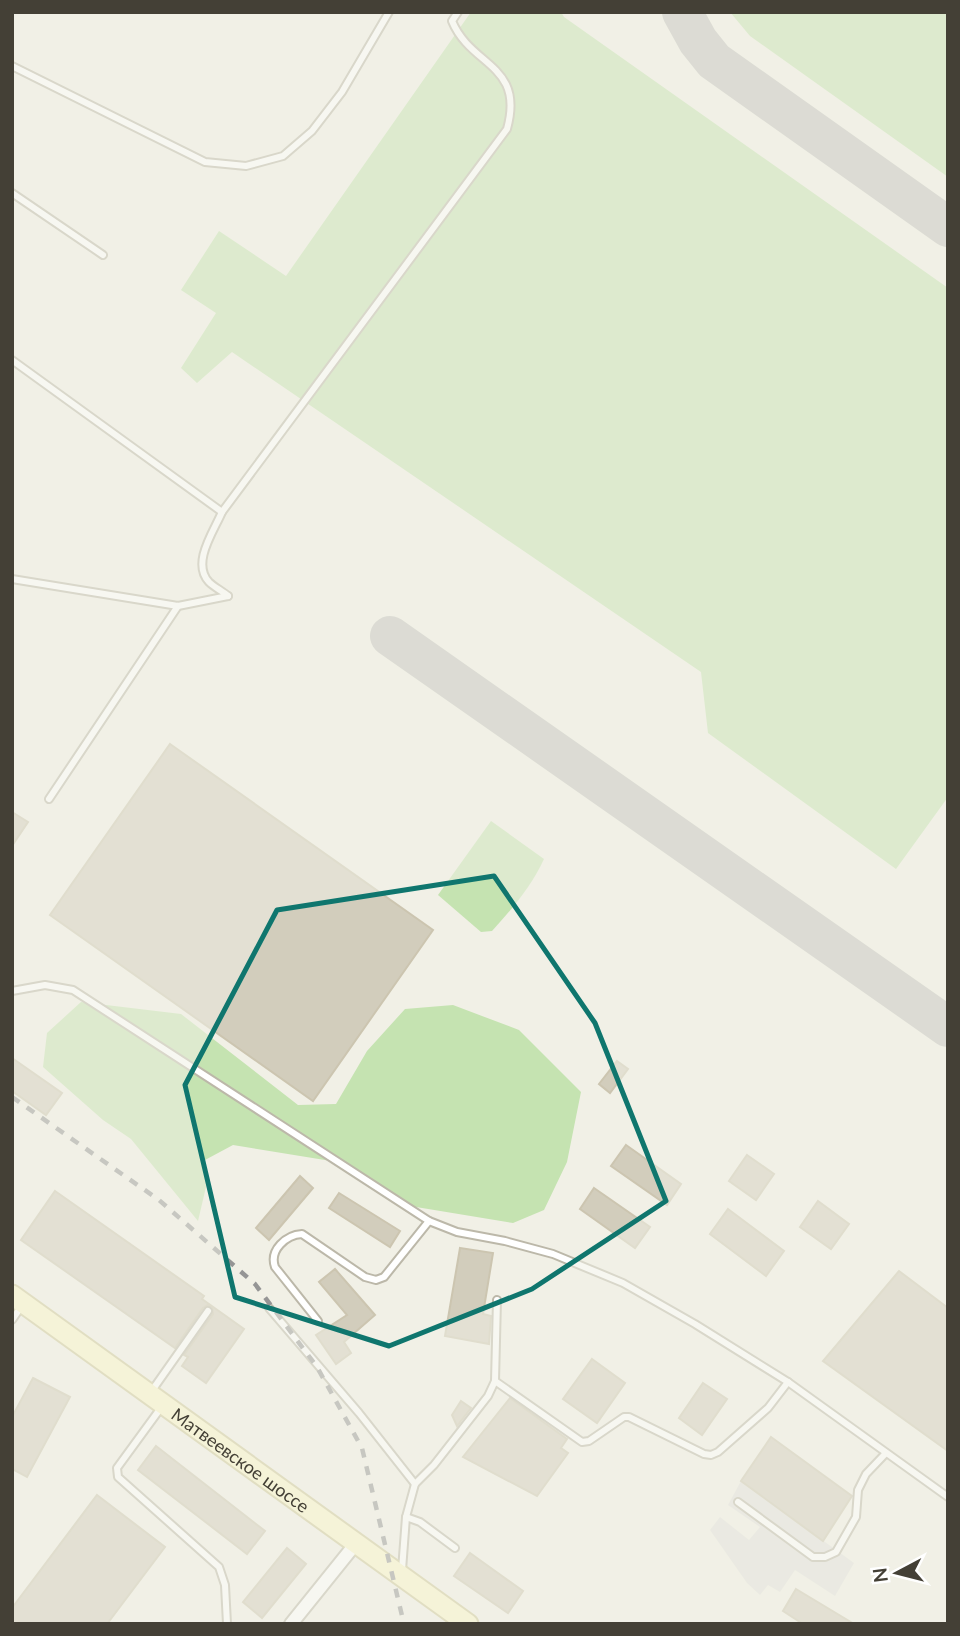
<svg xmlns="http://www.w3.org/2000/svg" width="960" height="1636" font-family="Lato,sans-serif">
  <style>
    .green { fill: #c5e3b1 }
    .parking { fill: #e3e1dd }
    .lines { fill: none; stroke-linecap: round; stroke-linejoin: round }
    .taxiway { stroke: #c3c2be; stroke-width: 40 }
    .building { fill: #d2cdbc; stroke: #ccc5b0; stroke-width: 2 }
    .lane-casing { stroke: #bcb8a9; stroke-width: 10 }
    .street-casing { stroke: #bcb8a9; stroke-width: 16 }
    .secondary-casing { stroke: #cec798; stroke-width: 23 }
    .lane { stroke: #fff; stroke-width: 6 }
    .street { stroke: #fff; stroke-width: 12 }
    .secondary { stroke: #faf5c7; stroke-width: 19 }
    .rail { stroke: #959595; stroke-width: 4.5; stroke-dasharray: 9 9; stroke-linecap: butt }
    .marked { fill: none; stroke: #0f766e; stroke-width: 5; stroke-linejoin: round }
    .labels { text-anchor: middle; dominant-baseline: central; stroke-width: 5; stroke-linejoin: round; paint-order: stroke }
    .street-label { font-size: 18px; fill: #444036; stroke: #fff }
  </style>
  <rect width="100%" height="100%" fill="#f1f0e6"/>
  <g class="green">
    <polygon points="471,12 561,12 564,17 948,288 948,797 896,869 708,733 701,672 232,352 197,383 181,368 216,313 181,290 219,231 286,276"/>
    <polygon points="730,12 948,12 948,177 750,36"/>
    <path d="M491 821 544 859C531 887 512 909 492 931L481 932 438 895Z"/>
    <polygon points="81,1002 181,1014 298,1105 336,1104 367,1051 405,1009 453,1005 519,1030 581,1092 567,1162 544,1210 513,1223 410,1206 331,1161 233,1145 205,1160 206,1187 198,1221 131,1139 103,1120 43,1067 47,1033"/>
  </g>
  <polygon class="parking" points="741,1481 854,1563 835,1596 795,1570 780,1592 768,1585 760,1595 747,1583 710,1530 720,1517 749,1540 760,1527 728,1505"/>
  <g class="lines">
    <g class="taxiway">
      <polyline points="682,12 698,41 714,61 948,227"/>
      <polyline points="390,636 948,1027"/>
    </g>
  </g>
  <g class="building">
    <polygon points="170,744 433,930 313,1101 50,915"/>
    <polygon points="12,812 28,822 12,846"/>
    <polygon points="12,1058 62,1093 46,1115 12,1091"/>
    <polygon points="617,1061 628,1069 610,1093 599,1084"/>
    <polygon points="626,1145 681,1184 667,1205 611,1166"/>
    <polygon points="747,1155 774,1174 756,1200 729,1181"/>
    <polygon points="300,1176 313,1188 269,1240 256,1228"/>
    <polygon points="594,1188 650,1227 635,1248 580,1209"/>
    <polygon points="55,1191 204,1296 202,1299 244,1329 206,1383 182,1366 188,1357 184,1355 213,1314 212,1307 208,1305 203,1308 175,1348 21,1240"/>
    <polygon points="339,1193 400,1231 390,1247 329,1208"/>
    <polygon points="818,1201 849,1224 831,1249 800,1227"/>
    <polygon points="728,1209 784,1251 766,1276 710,1234"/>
    <polygon points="460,1248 493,1253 483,1314 491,1316 489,1344 445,1336"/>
    <polygon points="335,1269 375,1315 344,1342 351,1353 336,1364 316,1335 347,1315 319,1282"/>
    <polygon points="899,1271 948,1308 948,1451 823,1361"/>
    <polygon points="592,1359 625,1383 597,1423 563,1399"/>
    <polygon points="33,1378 70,1397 27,1477 12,1469 12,1417"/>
    <polygon points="703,1383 727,1399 702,1435 679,1418"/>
    <polygon points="510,1398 567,1439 561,1448 568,1453 537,1496 463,1457"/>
    <polygon points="461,1401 471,1408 457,1426 452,1415"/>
    <polygon points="771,1437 852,1496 823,1541 741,1481"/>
    <polygon points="156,1446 265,1531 247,1554 138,1470"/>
    <polygon points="97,1495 165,1547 107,1624 12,1624 12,1608"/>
    <polygon points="287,1548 306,1564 262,1618 243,1602"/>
    <polygon points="470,1553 523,1591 508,1613 454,1576"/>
    <polygon points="796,1589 854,1624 803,1624 783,1611"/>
  </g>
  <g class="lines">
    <g class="lane-casing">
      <g id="lane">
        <polyline points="12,66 205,162 246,166 283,156 312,131 342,92 389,12"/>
        <polyline points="12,193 103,255"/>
        <polyline points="12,360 222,512"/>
        <polyline points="12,579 178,606 228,596"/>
        <path d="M228 596C222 591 214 587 209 582 191 563 214 531 222 512L507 129C525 64 471 67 452 21L458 12"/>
        <polyline points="49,799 178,606"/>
        <polyline points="12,991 45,985 73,990 429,1221 457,1232 505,1241 553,1254 623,1283 695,1324 788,1382 948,1497"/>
        <polyline points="269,1308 359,1413 415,1484"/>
        <polyline points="12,1320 23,1304"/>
        <path d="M318 1321 275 1267C269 1250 286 1235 302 1234L365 1277 376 1280 384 1277 429 1221"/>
        <polyline points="495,1381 582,1442 589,1441 624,1417 629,1417 704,1454 711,1455 718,1452 768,1408 788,1382"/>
        <polyline points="151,1392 208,1311"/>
        <polyline points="163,1405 117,1468 118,1477 219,1567 225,1585 227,1624"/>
        <polyline points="738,1502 813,1557 825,1557 836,1552 856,1517 858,1490 866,1474 886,1453"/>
        <polyline points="406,1517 420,1522 455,1548"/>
        <polyline points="402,1570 406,1517 415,1484 434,1465 488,1396 495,1381 497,1300"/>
      </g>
    </g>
    <g class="street-casing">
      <polyline id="street" points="291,1624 357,1542"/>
    </g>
    <g class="secondary-casing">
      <g id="secondary">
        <path id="s1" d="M12 1295 468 1624"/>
      </g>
    </g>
    <use href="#lane" class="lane"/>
    <use href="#street" class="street"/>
    <use href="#secondary" class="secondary"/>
    <polyline class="rail" points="12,1097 159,1200 255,1284 317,1367 362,1448 404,1624"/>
  </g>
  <path d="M0 0H960V1636H0ZM494 876 595 1023 666 1201 532 1289 389 1346 235 1297 185 1085 277 910Z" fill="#f1f0e6" fill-opacity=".55" fill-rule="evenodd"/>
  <path class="marked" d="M494 876 595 1023 666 1201 532 1289 389 1346 235 1297 185 1085 277 910Z"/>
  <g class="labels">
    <g class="street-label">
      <text stroke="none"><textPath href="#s1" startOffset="282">Матвеевское шоссе</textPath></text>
    </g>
  </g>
  <rect width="960" height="1636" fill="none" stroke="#444036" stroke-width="28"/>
  <g transform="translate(897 1573) rotate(263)" stroke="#ffffff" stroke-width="5" paint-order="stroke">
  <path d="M0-5L12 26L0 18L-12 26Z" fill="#444036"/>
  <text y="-10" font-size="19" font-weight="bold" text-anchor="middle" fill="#444036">N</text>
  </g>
</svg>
